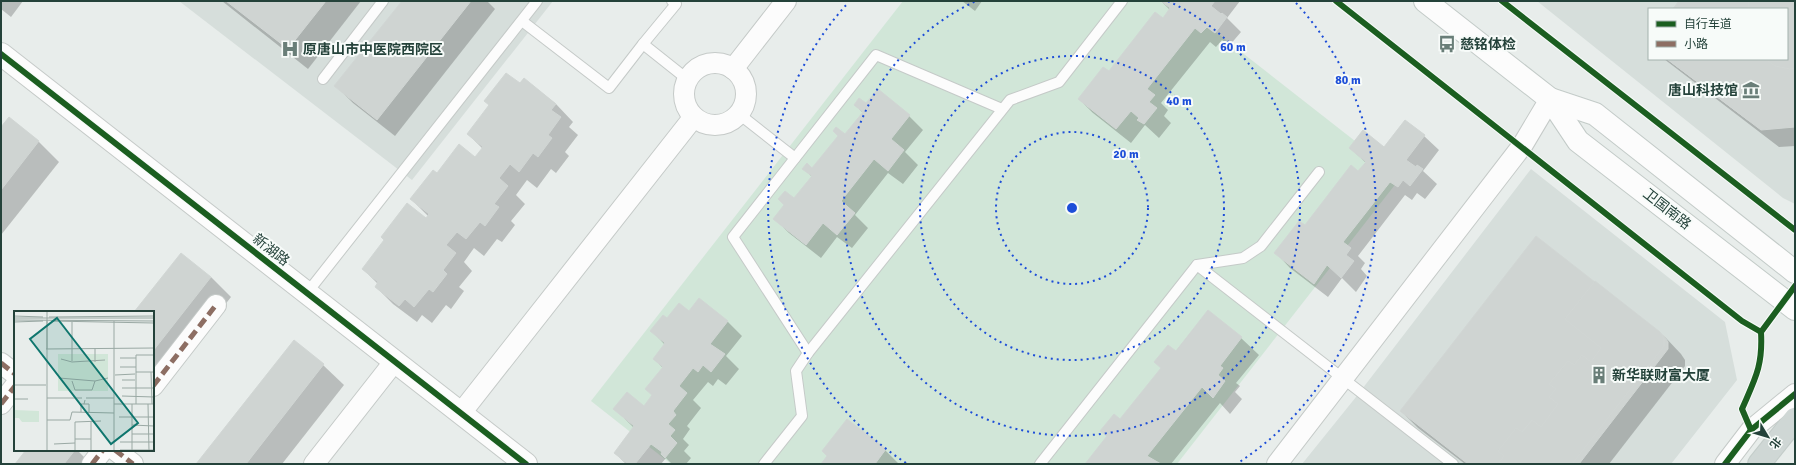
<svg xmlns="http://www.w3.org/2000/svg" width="1796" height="465" font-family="Signika,'Noto Sans SC',sans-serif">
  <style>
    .built { fill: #d6dedb; fill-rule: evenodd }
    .green { fill: #d1e6d8 }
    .shadow { fill: #0003 }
    .building { fill: #cfd4d2; stroke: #d1d6d4 }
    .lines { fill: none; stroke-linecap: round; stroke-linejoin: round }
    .service-casing { stroke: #c5cac8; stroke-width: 12 }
    .minor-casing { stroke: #c5cac8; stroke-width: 22 }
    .tertiary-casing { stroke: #c5cac8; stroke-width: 24 }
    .secondary-casing { stroke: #c3cbc8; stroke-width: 24 }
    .primary-casing { stroke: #c3ccc9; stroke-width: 24 }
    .service { stroke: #fcfcfc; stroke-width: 10 }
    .minor { stroke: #fcfcfc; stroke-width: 20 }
    .tertiary { stroke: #fcfcfc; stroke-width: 22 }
    .secondary { stroke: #fcfcfc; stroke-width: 22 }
    .primary { stroke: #cfd7d5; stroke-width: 22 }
    .quiet { stroke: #8d6e63; stroke-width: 5; stroke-dasharray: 10 5; stroke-linecap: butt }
    .cycleway-casing { stroke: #f7fbf9; stroke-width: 8 }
    .cycleway { stroke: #1b5e20; stroke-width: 6 }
    .ring { fill: none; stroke: #1d4ed8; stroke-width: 2; stroke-dasharray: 2 4 }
    .labels { text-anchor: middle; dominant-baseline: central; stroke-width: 4; stroke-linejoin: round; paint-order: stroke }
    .poi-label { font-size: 14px; font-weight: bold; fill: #24423a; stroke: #f7fbf9; text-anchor: start }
    .street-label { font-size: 14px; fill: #24423a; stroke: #f7fbf9 }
    .inset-road { fill: none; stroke: #9aa9a4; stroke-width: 1 }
    .view { fill: #0f766e; fill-opacity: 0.15; stroke: #0f766e; stroke-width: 2 }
    .inset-edge { fill: none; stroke: #24423a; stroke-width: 2 }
    .centre { fill: #1d4ed8; stroke: #f7fbf9; stroke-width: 2 }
    .ring-label { font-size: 12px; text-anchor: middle; font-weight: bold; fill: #1d4ed8; stroke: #f7fbf9; stroke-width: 4; stroke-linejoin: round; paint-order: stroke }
  </style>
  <rect width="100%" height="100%" fill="#e8edeb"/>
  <g class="built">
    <polygon points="179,1 553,1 412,180"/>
    <path d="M1537 1H1795V204L1783 198ZM1649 9H1787V59H1649Z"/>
    <polygon points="1531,169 1725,322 1737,380 1671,464 1302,464 1356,397"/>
  </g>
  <polygon class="green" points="903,1 1176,1 1401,177 1177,464 671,464 591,401"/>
  <g class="shadow">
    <polygon points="1,1 23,1 11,17 1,9"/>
    <polygon points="222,1 361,1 308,69"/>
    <polygon points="403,1 487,1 495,9 395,136 353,103 336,86"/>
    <polygon points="962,1 982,1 975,11"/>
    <polygon points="1161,1 1240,1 1227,18 1241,32 1229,46 1222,40 1216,47 1210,42 1161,103 1168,110 1164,116 1171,123 1159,138 1145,125 1131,143 1093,113 1079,99 1109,72 1163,19 1170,10"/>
    <polygon points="1680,1 1795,1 1795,146 1779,147 1664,59 1787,59 1787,9 1674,9"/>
    <polygon points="524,79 556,104 573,122 569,127 578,135 565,152 569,156 556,173 551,169 537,188 527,180 516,195 525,204 511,221 515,225 502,242 497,239 484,256 474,248 464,262 472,271 459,287 464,291 451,309 446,305 432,323 422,315 417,322 393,304 376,287 378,284 363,269 426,219 428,216 411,199 437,174 476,158 483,149 468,134"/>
    <polygon points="855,105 866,105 909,116 923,130 905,152 918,165 903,184 888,173 855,215 868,228 852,248 837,237 821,258 789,233 775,219 785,205 794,200 812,177 804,169 812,169 845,136 863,113"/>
    <polygon points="9,118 39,142 59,162 1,235 1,129"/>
    <polygon points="1405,121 1424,136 1439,150 1423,171 1437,184 1425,199 1417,193 1412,200 1405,195 1358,256 1365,263 1361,269 1367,276 1356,292 1342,278 1328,297 1290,268 1276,253 1305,227 1366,163 1350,148 1384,148"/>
    <polygon points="211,277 231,297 153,397 153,312 136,312"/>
    <polygon points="699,299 728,322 742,336 726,356 739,369 726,385 718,379 713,386 708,382 693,400 701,408 687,426 690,429 683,439 689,445 684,451 691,458 686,464 672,464 666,458 661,464 626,464 615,453 634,428 615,409 644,407 653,396 663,368 654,359 665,345 652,331 667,319 689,313"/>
    <polygon points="1208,311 1241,338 1259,355 1236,383 1240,386 1235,392 1242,399 1230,414 1220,403 1171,464 1086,464 1108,437 1102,431 1120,421"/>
    <polygon points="1664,336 1681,354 1685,360 1685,366 1609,464 1465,464 1418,428 1401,411"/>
    <polygon points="294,342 323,365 344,385 282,464 198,464"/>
    <polygon points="847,420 885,450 899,464 822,464 828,456"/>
    <polygon points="27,450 77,450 91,464 16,464"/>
  </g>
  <g class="building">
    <polygon points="226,1 315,1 322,6 288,49"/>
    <polygon points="315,1 326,1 322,6"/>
    <polygon points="402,1 471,1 377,120 334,86"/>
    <polygon points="1161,1 1215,1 1211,6 1221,14 1222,13 1227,17 1215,33 1207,27 1201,33 1195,28 1147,89 1155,95 1149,102 1157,108 1144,124 1137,120 1139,118 1131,111 1116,129 1078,99 1103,67 1109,71 1155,12 1163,18 1170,8"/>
    <polygon points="1679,1 1795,1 1795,120 1760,125 1748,120 1667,59 1787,59 1787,9 1673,9"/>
    <polygon points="1679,1 1795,1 1795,127 1761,130 1667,59 1787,59 1787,9 1673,9"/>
    <polygon points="1749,1 1795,1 1795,68 1790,69 1775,66 1765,59 1787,59 1787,9 1748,9"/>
    <polygon points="506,73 520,83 524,78 556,104 551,110 561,117 548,135 552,138 538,157 533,153 519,172 510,164 499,178 508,186 494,204 499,207 485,226 480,222 466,239 457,232 446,245 456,253 443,270 447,274 433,292 429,289 414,307 405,299 399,306 375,287 378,282 362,269 384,240 381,237 407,203 426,218 429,214 410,199 433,170 437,173 459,144 475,157 483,147 467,134 489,105 484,101"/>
    <polygon points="878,89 910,115 891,139 904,150 888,171 874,159 841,201 855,213 837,235 823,223 806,245 773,219 784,205 778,199 785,191 794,198 812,176 802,169 807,163 812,168 838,136 833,131 836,127 845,134 863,112 854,105 859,98 866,103"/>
    <polygon points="9,117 39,141 1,190 1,127"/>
    <polygon points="1405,120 1425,135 1406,160 1416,167 1417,165 1423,169 1410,186 1403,180 1398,187 1390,182 1343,242 1351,248 1346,255 1354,261 1341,278 1327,265 1314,284 1274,253 1299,221 1305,225 1351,165 1358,171 1366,162 1349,148 1363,130 1384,147"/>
    <polygon points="1536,236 1664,336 1668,342 1668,349 1579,464 1468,464 1400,411"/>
    <polygon points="181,253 211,277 153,351 153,312 134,312"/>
    <polygon points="1595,281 1660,332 1664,339 1664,346 1572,464 1498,464 1504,456 1498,451 1516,428 1522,432 1532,420 1541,427 1558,404 1549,397 1556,389 1549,384 1568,361 1574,365 1582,355 1591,362 1601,348 1565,319"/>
    <polygon points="699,298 728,321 710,344 725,354 711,372 703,365 698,372 693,368 679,386 687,393 673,411 676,415 668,424 675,430 670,436 677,443 665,458 661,454 662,452 651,444 635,464 628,464 614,453 634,426 613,409 627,392 644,406 652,395 645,389 663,367 653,359 665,343 650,331 663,315 667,318 679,303 689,311"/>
    <polygon points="1208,310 1242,337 1220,366 1223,368 1218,375 1225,381 1213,398 1202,387 1147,456 1161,464 1085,464 1107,436 1100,431 1114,414 1120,419 1161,368 1154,362 1168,345 1176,351"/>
    <polygon points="294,340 324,364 246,464 196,464"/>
    <polygon points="847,419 886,449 875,464 821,464 827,456 822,451"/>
    <polygon points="26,450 75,450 64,464 15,464"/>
  </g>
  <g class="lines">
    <g class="service-casing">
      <g id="service">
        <polyline points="672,1 676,4 643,44 687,79"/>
        <polyline points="522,21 609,88 643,44"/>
        <polyline points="323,79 383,1"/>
        <polyline points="739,114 795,158"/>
        <polyline points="1197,265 1453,464"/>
        <polyline points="307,293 537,1"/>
        <polyline points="808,353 733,237 876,55 1002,109"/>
        <polyline points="764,464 802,416 796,371 808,353 1010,100 1059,82 1122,1"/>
        <polyline points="1040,464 1197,265 1243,258 1261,246 1319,172"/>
      </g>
    </g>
    <g class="minor-casing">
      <g id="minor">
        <circle cx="715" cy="94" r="31"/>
        <polyline points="733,69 786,1"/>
        <polyline points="1,363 15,374"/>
        <polyline points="153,386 216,305"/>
        <polyline points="1,404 15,386"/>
        <polyline points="461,413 693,118"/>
        <polyline points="115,450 133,464"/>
        <polyline points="92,464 103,450"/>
        <polyline points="314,464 394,362"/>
        <polyline points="1277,464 1522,146 1550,99"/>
        <polyline points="1725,464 1751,430 1795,394"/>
      </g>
    </g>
    <g class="tertiary-casing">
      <polyline id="tertiary" points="1,54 526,464"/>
    </g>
    <g class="secondary-casing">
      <g id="secondary">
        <polyline points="1425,1 1550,99 1578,141 1795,309"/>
        <polyline points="1550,99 1595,114 1795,272"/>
      </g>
    </g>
    <g class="primary-casing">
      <polyline id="primary" points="1759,464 1795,419"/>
    </g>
    <use href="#service" class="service"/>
    <use href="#minor" class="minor"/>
    <use href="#tertiary" class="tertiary"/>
    <use href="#secondary" class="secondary"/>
    <use href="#primary" class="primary"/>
    <g class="quiet">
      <polyline points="1,363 15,374"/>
      <polyline points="153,386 216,305"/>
      <polyline points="1,404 15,386"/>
      <polyline points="115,450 133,464"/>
      <polyline points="92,464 103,450"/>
    </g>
    <g class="cycleway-casing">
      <g id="cycleway">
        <polyline points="1336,1 1742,321 1761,332"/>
        <polyline points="1502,1 1795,230"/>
        <polyline points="1,54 526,464"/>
        <path d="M1751 430 1742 409C1755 379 1763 366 1761 332L1795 286"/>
        <polyline points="1725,464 1751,430 1795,394"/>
      </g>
    </g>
    <use href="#cycleway" class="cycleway"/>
  </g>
  <g class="ring">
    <circle cx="1072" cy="208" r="76"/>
    <circle cx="1072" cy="208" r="152"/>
    <path d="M1168 1A228 228 0 1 1 976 1"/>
    <path d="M906 463A304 304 0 0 1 848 3M1296 3A304 304 0 0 1 1238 463"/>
  </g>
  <defs>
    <g id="bus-bare" transform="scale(1.38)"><path d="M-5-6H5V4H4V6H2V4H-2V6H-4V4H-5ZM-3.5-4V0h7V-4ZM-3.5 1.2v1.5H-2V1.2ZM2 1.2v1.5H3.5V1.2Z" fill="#697e78" stroke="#f7fbf9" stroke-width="2.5" paint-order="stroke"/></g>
    <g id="hospital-bare" transform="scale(1.38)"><path d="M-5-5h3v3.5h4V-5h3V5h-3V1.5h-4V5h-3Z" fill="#697e78" stroke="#f7fbf9" stroke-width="2.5" paint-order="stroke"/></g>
    <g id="museum-bare" transform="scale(1.38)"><path d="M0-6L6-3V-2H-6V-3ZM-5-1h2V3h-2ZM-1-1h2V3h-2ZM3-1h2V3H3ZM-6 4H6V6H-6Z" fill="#697e78" stroke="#f7fbf9" stroke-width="2.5" paint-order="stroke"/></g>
    <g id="building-bare" transform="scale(1.38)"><path d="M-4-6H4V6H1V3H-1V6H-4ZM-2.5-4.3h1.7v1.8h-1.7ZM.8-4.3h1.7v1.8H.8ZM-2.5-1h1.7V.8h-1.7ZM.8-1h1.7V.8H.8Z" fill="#697e78" stroke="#f7fbf9" stroke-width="2.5" paint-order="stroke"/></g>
  </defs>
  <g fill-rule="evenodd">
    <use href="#bus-bare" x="1447" y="44"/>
    <use href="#hospital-bare" x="290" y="49"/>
    <use href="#museum-bare" x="1751" y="90"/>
    <use href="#building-bare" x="1599" y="375"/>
  </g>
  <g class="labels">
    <g class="poi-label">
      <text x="1460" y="44">慈铭体检</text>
      <text x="303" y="49">原唐山市中医院西院区</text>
      <text x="1738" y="90" text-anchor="end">唐山科技馆</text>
      <text x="1612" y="375">新华联财富大厦</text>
    </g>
    <g class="street-label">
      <text transform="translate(1667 209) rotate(38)">卫国南路</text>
      <text transform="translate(271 250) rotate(38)">新湖路</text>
    </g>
  </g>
  <g transform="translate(14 311)">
    <rect width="140" height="140" fill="#e8edeb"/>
    <path d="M44 43H94V80H44ZM0 99 25 100V111H8L5 107H0Z" fill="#d1e6d8"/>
    <path class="inset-road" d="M0 5 29 6M35 6 140 5M0 7H140M0 9 140 10M37 10 140 12M100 10V140M0 11 29 10M58 11V50M32 38 140 37M33 38V9M106 47H122M47 48 58 51 91 49M81 51V37M106 56H122M122 61H140M137 61 138 93M101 64 121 63M45 67 81 70 94 67M108 69H121M58 70 61 79H78L81 70M0 74H32M108 77H140M108 85 140 86M33 87H68M72 87H100M0 88H14M70 93H75V101M100 93H140M118 93V140M122 93V44H140M134 93 135 140M67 101V93H70L71 89M105 106H140M33 109H56L58 101 100 102M77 110V140M118 114 140 115M118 123H140M61 128H77M106 131H140M40 133 61 132M106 139H140M33 140V0M61 140V111L87 110"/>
    <path class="view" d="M43 7 124 112 97 133 16 28Z"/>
    <rect width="140" height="140" class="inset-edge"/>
  </g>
  <circle cx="1072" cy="208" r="6" class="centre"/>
  <g class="ring-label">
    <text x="1233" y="51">60 m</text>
    <text x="1348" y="84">80 m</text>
    <text x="1179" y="105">40 m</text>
    <text x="1126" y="158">20 m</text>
  </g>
  <rect width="1796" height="465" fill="none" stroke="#24423a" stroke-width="4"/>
  <rect x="1648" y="8" width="140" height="52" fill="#f7fbf9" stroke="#a3b1ad"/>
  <rect x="1656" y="21" width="20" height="6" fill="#1b5e20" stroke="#a3b1ad"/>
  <text x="1684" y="28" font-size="12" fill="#24423a">自行车道</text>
  <rect x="1656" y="41" width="20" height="6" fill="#8d6e63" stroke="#a3b1ad"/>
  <text x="1684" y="48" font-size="12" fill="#24423a">小路</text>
  <g transform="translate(1768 437) rotate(128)" stroke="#f7fbf9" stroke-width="3" paint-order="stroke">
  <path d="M0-3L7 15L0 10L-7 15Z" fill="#24423a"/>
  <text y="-6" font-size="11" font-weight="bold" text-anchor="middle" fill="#24423a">北</text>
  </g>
</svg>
